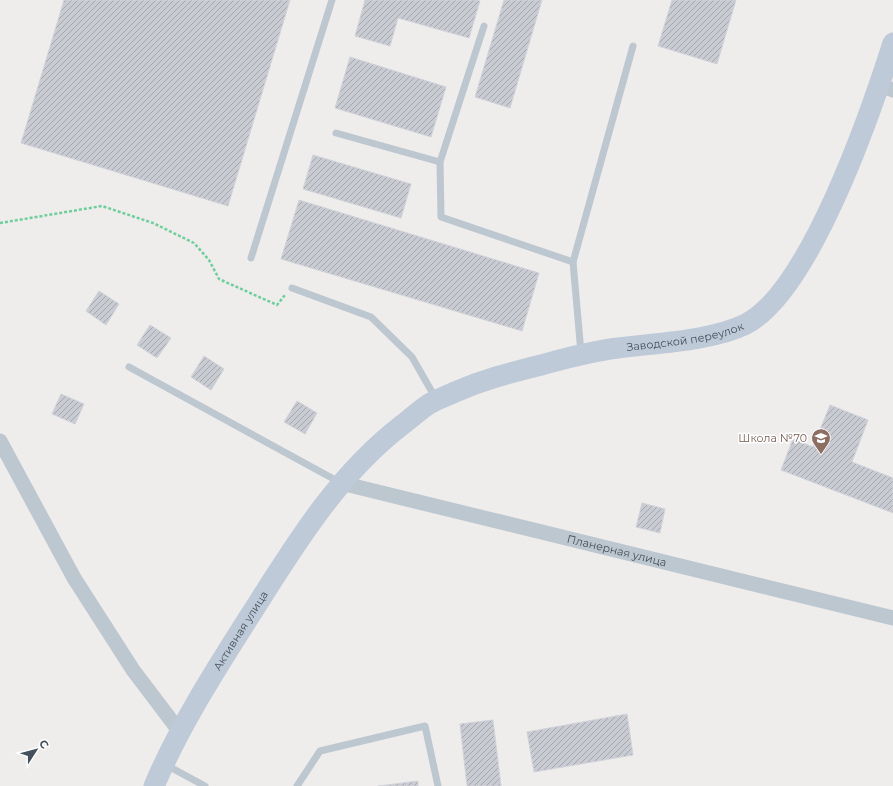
<svg xmlns="http://www.w3.org/2000/svg" width="893" height="786" font-family="Montserrat,sans-serif">
  <style>
    .building { fill: url(#building-hatch); stroke: #d0d3d9 }
    .lines { fill: none; stroke-linecap: round; stroke-linejoin: round }
    .path { stroke: #6ecf9d; stroke-width: 2.5; stroke-dasharray: 3 2; stroke-linecap: butt }
    .lane { stroke: #bcc7d0; stroke-width: 7 }
    .street { stroke: #bcc7d0; stroke-width: 15 }
    .secondary { stroke: #becad7; stroke-width: 21 }
    .labels { text-anchor: middle; dominant-baseline: central; stroke-width: 3; stroke-linejoin: round; paint-order: stroke }
    .street-label { font-size: 11px; fill: #44505b; stroke: #fff }
    .education-label { font-size: 11px; fill: #785e54; stroke: #fff; text-anchor: end }
  </style>
  <defs>
    <pattern id="building-hatch" width="6" height="6" patternUnits="userSpaceOnUse"><rect width="6" height="6" fill="#c9cbd2"/><path d="M-1 1l2-2M0 6l6-6M5 7l2-2" fill="none" stroke="#a5a7ad"/></pattern>
  </defs>
  <rect width="100%" height="100%" fill="#efecec"/>
  <g class="building">
    <polygon points="64,0 290,0 228,206 21,143"/>
    <polygon points="365,0 475,0 480,1 469,38 398,18 390,46 355,36"/>
    <polygon points="504,0 542,0 510,108 475,97"/>
    <polygon points="672,0 736,0 717,64 658,46"/>
    <polygon points="350,57 446,87 431,137 335,108"/>
    <polygon points="313,155 411,184 401,218 303,189"/>
    <polygon points="299,200 539,273 522,331 281,259"/>
    <polygon points="99,291 119,304 106,325 86,311"/>
    <polygon points="150,325 171,338 157,358 137,345"/>
    <polygon points="204,356 224,369 211,390 191,377"/>
    <polygon points="61,394 84,404 75,424 52,414"/>
    <polygon points="297,401 317,413 305,434 284,422"/>
    <polygon points="830,405 868,420 852,462 893,478 893,513 781,470 793,439 813,447"/>
    <polygon points="642,503 665,509 660,533 636,527"/>
    <polygon points="627,714 633,755 534,772 527,732"/>
    <polygon points="493,720 501,786 467,786 460,724"/>
    <polygon points="418,781 418,786 378,786"/>
  </g>
  <g class="lines">
    <polyline class="path" points="0,223 102,206 153,223 194,243 209,260 219,279 277,305 285,295"/>
    <g class="lane">
      <polyline points="484,26 440,162 441,217 573,262"/>
      <polyline points="336,133 440,162"/>
      <polyline points="251,258 332,0"/>
      <polyline points="292,288 371,317 412,357 436,399"/>
      <polyline points="581,353 573,262 633,46"/>
      <polyline points="129,367 341,483"/>
      <polyline points="166,765 205,786"/>
      <polyline points="297,786 320,751 425,726 438,786"/>
    </g>
    <g class="street">
      <polyline points="880,85 893,90"/>
      <polyline points="0,441 74,578 133,670 180,732"/>
      <path id="s1" d="M341 483 893 618"/>
    </g>
    <path class="secondary" id="s2" d="M154 786C180 725 216 669 251 614 295 545 337 475 402 425 411 418 420 410 429 404 437 399 447 396 455 392 485 379 509 373 541 365 567 358 591 351 618 348 655 343 712 341 746 324 810 291 871 112 893 43"/>
  </g>
  <defs>
    <g id="school-pin" transform="scale(1)"><path d="M0 17L-7.5 6A9.5 9.5 0 1 1 7.5 6Z" fill="#8d6e63" stroke="#fff"/><path d="M0-5L7-2L0 1L-7-2ZM-4 1L0 2.5L4 1V4Q0 6-4 4Z" fill="#fff"/></g>
  </defs>
  <g fill-rule="evenodd">
    <use href="#school-pin" x="821" y="438"/>
  </g>
  <g class="labels">
    <g class="street-label">
      <text stroke="none"><textPath href="#s2" startOffset="741">Заводской переулок</textPath></text>
      <text stroke="none"><textPath href="#s1" startOffset="284">Планерная улица</textPath></text>
      <text stroke="none"><textPath href="#s2" startOffset="178">Активная улица</textPath></text>
    </g>
    <g class="education-label">
      <text x="807" y="438">Школа №70</text>
    </g>
  </g>
  <g transform="translate(36 750) rotate(54)" stroke="#ffffff" stroke-width="3" paint-order="stroke">
  <path d="M0-3L7 15L0 10L-7 15Z" fill="#44505b"/>
  <text y="-6" font-size="11" font-weight="bold" text-anchor="middle" fill="#44505b">С</text>
  </g>
</svg>
